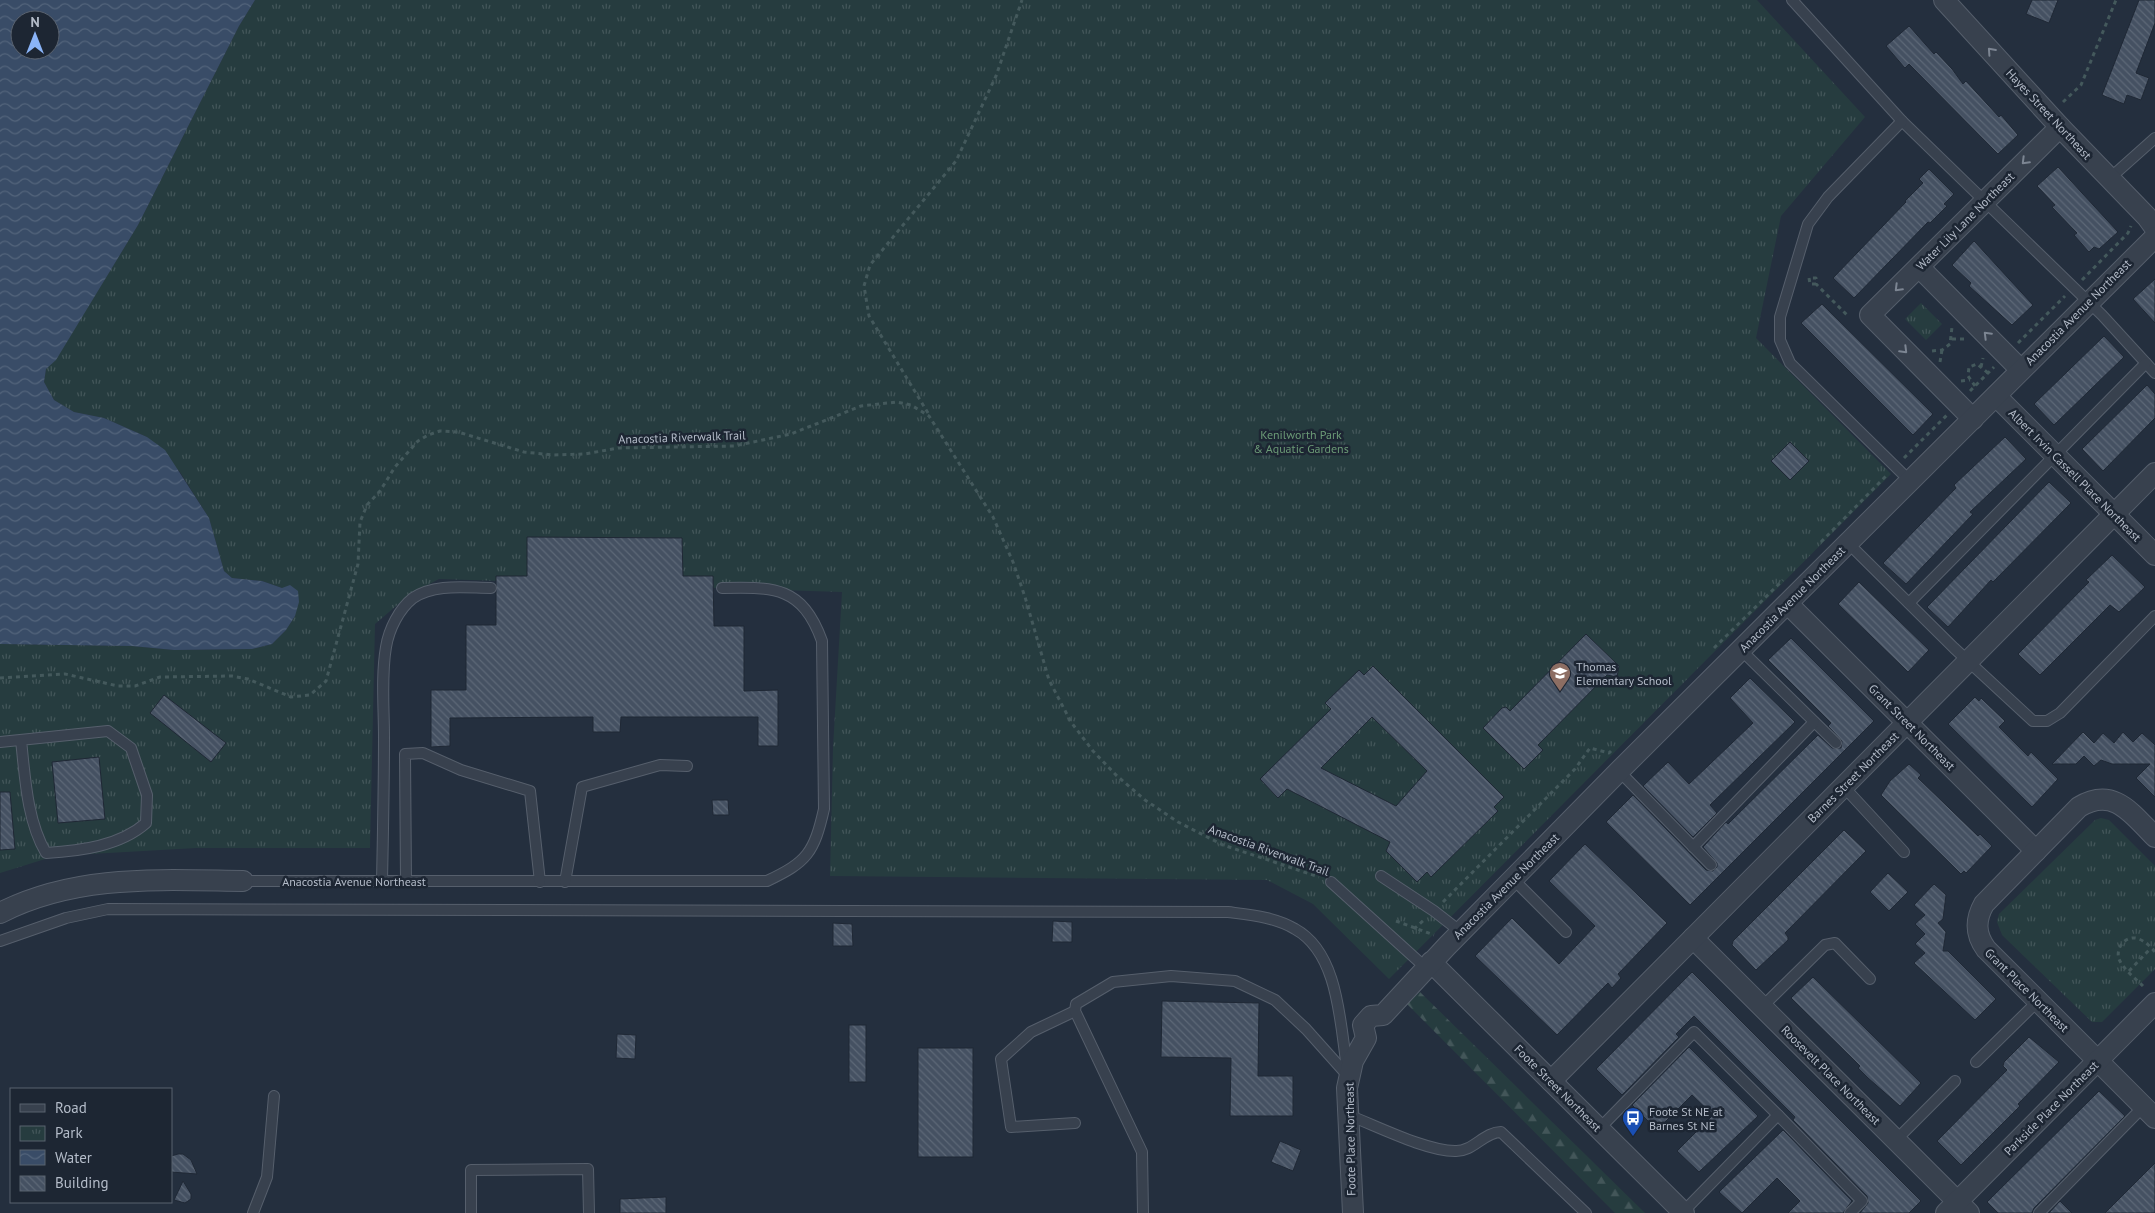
<svg xmlns="http://www.w3.org/2000/svg" width="2155" height="1213" font-family="'PT Sans',sans-serif">
  <style>
    .forest { fill: url(#forest-firs) }
    .park { fill: url(#park-tufts) }
    .water { fill: url(#water-waves); fill-rule: evenodd }
    .building { fill: url(#building-back-hatch); stroke: #1f2835; fill-rule: evenodd }
    .lines { fill: none; stroke-linecap: round; stroke-linejoin: round }
    .lane-casing { stroke: #565f6c; stroke-width: 12 }
    .street-casing { stroke: #565f6c; stroke-width: 22 }
    .path { stroke: #44595c; stroke-width: 3; stroke-dasharray: 4 4; stroke-linecap: butt }
    .lane { stroke: #38414e; stroke-width: 10 }
    .street { stroke: #38414e; stroke-width: 20 }
    .oneway { stroke: #7c8592 }
    .labels { text-anchor: middle; dominant-baseline: central; stroke-width: 5; stroke-linejoin: round; paint-order: stroke }
    .street-label { font-size: 12px; fill: #b4bcc9; stroke: #1d2633 }
    .park-label { font-size: 12px; fill: #6b9a76; stroke: #1d2633 }
    .poi-label { font-size: 12px; fill: #b4bcc9; stroke: #1d2633; text-anchor: start }
  </style>
  <defs>
    <pattern id="forest-firs" width="22" height="20" patternUnits="userSpaceOnUse" patternTransform="scale(1.25)"><rect width="22" height="20" fill="#263c3f"/><path d="M5 1l3.5 6h-7zM16 11l3.5 6h-7z" fill="#435659"/></pattern>
    <pattern id="park-tufts" width="24" height="20" patternUnits="userSpaceOnUse" patternTransform="scale(1.25)"><rect width="24" height="20" fill="#263c3f"/><path d="M3 7l-1-3M5 7V3M7 7l1-3M15 17l-1-3M17 17v-4M19 17l1-3" fill="none" stroke="#435659"/></pattern>
    <pattern id="water-waves" width="16" height="10" patternUnits="userSpaceOnUse" patternTransform="scale(1.25)"><rect width="16" height="10" fill="#394c67"/><path d="M0 5q4-4 8 0t8 0" fill="none" stroke="#53647b"/></pattern>
    <pattern id="building-back-hatch" width="6" height="6" patternUnits="userSpaceOnUse" patternTransform="scale(1.25)"><rect width="6" height="6" fill="#455162"/><path d="M-1 5l2 2M0 0l6 6M5-1l2 2" fill="none" stroke="#5d6877"/></pattern>
  </defs>
  <rect width="100%" height="100%" fill="#242f3e"/>
  <polygon class="forest" points="1420,992 1645,1213 1615,1213 1407,1004"/>
  <g class="park">
    <polygon points="255,0 1757,0 1865,117 1781,216 1756,338 1891,474 1389,979 1313,904 1267,880 830,876 833,748 842,592 439,579 409,595 375,624 370,848 196,848 55,856 0,873 0,644 132,646 174,650 252,649 272,644 286,630 295,616 282,588 262,581 232,578 224,571 209,518 180,472 147,437 104,418 74,412 54,400 44,382 46,369 56,359 138,225 239,26"/>
    <polygon points="1921,303 1942,324 1926,340 1905,319"/>
    <polygon points="2101,818 2109,820 2155,866 2155,969 2102,1022 2092,1022 2002,935 1997,922 1999,914 2095,820"/>
  </g>
  <path class="water" d="M0 0H255L239 26 138 225 56 360 46 369 44 382 54 400 74 412 104 418 147 437 165 450 209 518 224 571 232 578 262 581 282 588 290 585 298 591 299 602 295 616 286 630 272 644 252 649 174 650 132 646 0 644ZM20 20H50V50H20Z"/>
  <g class="building">
    <polygon points="2032,0 2058,0 2049,23 2026,14"/>
    <polygon points="2139,0 2155,0 2155,23 2136,73 2149,78 2141,100 2127,95 2124,104 2102,95"/>
    <polygon points="1909,26 1934,54 1936,52 1952,69 1963,84 1966,81 1999,117 2001,115 2018,135 1998,154 1909,64 1905,68 1886,46"/>
    <polygon points="2058,167 2118,232 2099,249 2094,247 2089,252 2074,235 2077,233 2052,207 2055,205 2037,186"/>
    <polygon points="1929,169 1954,194 1944,204 1947,206 1930,223 1928,222 1854,298 1833,278 1906,202 1905,201 1923,183 1919,179"/>
    <polygon points="1974,241 2033,305 2012,325 1969,286 1971,283 1952,265"/>
    <polygon points="2155,279 2155,323 2133,299"/>
    <polygon points="1822,304 1933,414 1913,435 1801,323"/>
    <polygon points="2104,336 2124,357 2054,425 2034,404"/>
    <polygon points="2147,385 2155,394 2155,418 2103,471 2082,449"/>
    <polygon points="2005,437 2026,459 1970,512 1973,514 1906,584 1883,563 1956,488 1954,485"/>
    <polygon points="1790,442 1809,461 1790,480 1771,461"/>
    <polygon points="2049,482 2071,503 1993,582 1991,580 1948,627 1927,607"/>
    <polygon points="527,537 682,538 683,576 713,576 714,626 744,626 744,691 778,690 778,746 758,746 758,717 621,717 620,732 593,732 593,717 450,718 450,746 431,747 431,690 466,690 466,625 496,625 496,576 527,576"/>
    <polygon points="2112,555 2145,587 2119,612 2110,605 2040,675 2018,654 2089,582 2086,580"/>
    <polygon points="1859,582 1929,650 1908,672 1838,604"/>
    <polygon points="1586,634 1619,666 1617,677 1607,675 1538,745 1543,750 1524,769 1483,728 1502,708 1506,707 1510,711"/>
    <polygon points="1791,638 1874,721 1690,905 1606,822 1633,795 1706,870 1713,871 1717,867 1717,863 1703,847 1726,822 1728,824 1818,735 1832,748 1841,748 1842,741 1828,726 1831,723 1768,660"/>
    <path d="M1373 666 1504 797 1494 807 1498 811 1431 877 1427 872 1417 882 1386 851 1390 842 1287 789 1278 798 1260 779 1331 709 1325 703 1359 670 1364 675ZM1372 717 1427 771 1396 806 1321 768Z"/>
    <polygon points="1750,678 1795,722 1710,805 1717,813 1693,837 1643,786 1668,762 1689,784 1753,723 1730,698"/>
    <polygon points="164,695 226,743 211,762 150,713"/>
    <polygon points="1975,697 1979,701 1981,698 2005,721 1999,727 2028,756 2031,752 2058,779 2032,807 1948,724"/>
    <polygon points="2083,732 2094,743 2103,733 2114,743 2123,732 2133,742 2142,733 2155,745 2155,797 2136,778 2150,764 2112,764 2101,760 2094,766 2084,756 2076,764 2052,764"/>
    <polygon points="99,757 105,819 58,823 52,762"/>
    <polygon points="1909,764 1921,775 1918,778 1978,836 1980,834 1992,846 1966,873 1964,871 1961,874 1881,795 1890,781"/>
    <polygon points="0,792 10,792 15,849 0,850"/>
    <polygon points="712,800 728,800 729,815 713,815"/>
    <polygon points="1844,830 1866,851 1785,933 1788,937 1788,940 1756,970 1732,945 1733,941"/>
    <polygon points="1585,844 1667,923 1618,974 1621,978 1612,988 1608,983 1557,1035 1475,956 1512,918 1559,964 1595,926 1549,881"/>
    <polygon points="1888,873 1908,892 1889,911 1870,892"/>
    <polygon points="1934,884 1946,895 1943,919 1938,923 1946,932 1943,951 1948,951 1996,999 1975,1020 1914,963 1925,953 1915,944 1925,934 1915,924 1925,915 1914,905"/>
    <polygon points="1053,921 1072,922 1072,942 1052,942"/>
    <polygon points="833,923 852,924 853,946 833,946"/>
    <polygon points="1692,972 1921,1201 1909,1213 1860,1213 1868,1203 1867,1196 1793,1120 1795,1117 1694,1016 1676,1034 1679,1037 1622,1095 1596,1069"/>
    <polygon points="1813,977 1921,1083 1900,1106 1868,1078 1858,1068 1860,1066 1791,998"/>
    <polygon points="1162,1001 1259,1003 1258,1076 1293,1076 1293,1116 1230,1116 1231,1058 1161,1057"/>
    <rect x="849" y="1025" width="17" height="57"/>
    <polygon points="617,1034 636,1035 635,1059 616,1058"/>
    <polygon points="2029,1037 2059,1062 2018,1104 2020,1106 1961,1165 1937,1141 2007,1070 2003,1066 2004,1062"/>
    <polygon points="1689,1047 1758,1116 1699,1172 1677,1151 1713,1115 1692,1095 1657,1130 1632,1105"/>
    <rect x="918" y="1048" width="55" height="109"/>
    <polygon points="2099,1091 2125,1116 2034,1208 2032,1213 1998,1213 1987,1202"/>
    <polygon points="1783,1130 1852,1201 1843,1213 1788,1213 1800,1201 1777,1178 1742,1213 1719,1192"/>
    <polygon points="1280,1141 1301,1150 1293,1171 1271,1162"/>
    <polygon points="178,1154 183,1154 191,1160 197,1174 171,1172 171,1156"/>
    <polygon points="2155,1163 2155,1213 2105,1213"/>
    <polygon points="183,1181 191,1194 191,1199 185,1203 174,1200"/>
    <polygon points="666,1197 666,1213 620,1213 620,1199"/>
    <polygon points="2060,1201 2072,1213 2049,1213"/>
  </g>
  <g class="lines">
    <g class="lane-casing">
      <g id="lane">
        <polyline points="1792,0 1902,121 2102,315 2155,373"/>
        <polyline points="1902,121 1828,197 1808,224 1780,317 1780,340 1790,363 1910,481"/>
        <polyline points="2109,179 2155,138"/>
        <polyline points="1848,543 1954,648 2033,721 2047,721 2060,713 2155,616"/>
        <polyline points="1909,603 2146,363"/>
        <polyline points="1741,650 1836,743"/>
        <path d="M0 742 108 731 131 748 147 795 146 823C120 846 80 851 46 853 27 821 25 777 21 740"/>
        <polyline points="1619,771 1711,865"/>
        <polyline points="1844,787 1904,852"/>
        <polyline points="1693,847 1814,722"/>
        <polyline points="1381,876 1434,911 1461,932"/>
        <polyline points="1513,879 1566,932"/>
        <path d="M243 881H767C807 862 814 853 824 809L822 641C802 586 774 587 722 588"/>
        <path d="M382 881C383 833 384 785 384 737 384 708 381 676 386 647 389 629 399 609 413 598 435 583 467 588 491 588"/>
        <polyline points="406,881 405,754 423,753 461,770 530,791 540,882"/>
        <polyline points="565,882 582,787 660,765 687,766"/>
        <polyline points="1331,882 1426,968"/>
        <path d="M0 941 66 918 108 909 1228 912C1251 915 1275 917 1295 929 1339 953 1340 1024 1347 1068"/>
        <polyline points="1762,1007 1825,945 1835,943 1870,979"/>
        <polyline points="1075,1011 1031,1032 1001,1059 1011,1127 1075,1123"/>
        <polyline points="1976,1062 2038,1001"/>
        <path d="M1348 1115C1377 1126 1426 1151 1455 1151 1473 1152 1484 1132 1501 1132L1586 1213"/>
        <polyline points="1599,1129 1694,1032 1778,1115"/>
        <polyline points="1896,1140 1955,1081"/>
        <polyline points="1683,1212 1778,1115 1862,1201 1850,1213"/>
        <polyline points="253,1213 267,1177 274,1096"/>
        <polyline points="471,1213 471,1170 588,1169 589,1213"/>
        <polyline points="1143,1213 1142,1152 1075,1011 1076,1004 1113,982 1171,976 1235,981 1275,1000 1306,1029 1348,1076"/>
        <polyline points="2039,1213 2143,1107"/>
      </g>
    </g>
    <g class="street-casing">
      <g id="street">
        <polyline points="1944,0 2060,127 2147,217 2155,228"/>
        <polyline points="1919,267 2021,370"/>
        <polyline points="1996,396 2155,555"/>
        <polyline points="1973,419 1870,315 2060,127"/>
        <polyline points="1788,604 2036,851"/>
        <path d="M2155 837C2132 814 2114 786 2079 807L1984 904C1975 920 1975 934 1986 949L2155 1118"/>
        <path d="M0 913C76 874 160 880 243 881"/>
        <polyline points="1693,938 1969,1213"/>
        <polyline points="1431,962 1684,1213"/>
        <polyline points="1551,1081 2155,473"/>
        <polyline points="1353,1213 1347,1088 1353,1061 1366,1038 1363,1025 1371,1016 1383,1015 1447,946 1619,771 2155,237"/>
        <polyline points="1946,1213 2155,1003"/>
      </g>
    </g>
    <g class="path">
      <polyline points="2063,102 2081,85 2116,0"/>
      <polyline points="2082,280 2128,233 2131,226"/>
      <polyline points="1816,284 1810,284 1809,278 1816,278 1816,284 1849,317"/>
      <polyline points="1952,339 1964,339"/>
      <polyline points="2018,343 2065,296"/>
      <polyline points="1932,351 1942,350 1950,344 1952,327"/>
      <polyline points="1940,362 1942,350"/>
      <polyline points="1981,367 1983,358"/>
      <polyline points="1961,381 1970,380"/>
      <polyline points="1975,386 1968,376 1969,367 1977,364 1988,373"/>
      <polyline points="1970,391 1994,367"/>
      <polyline points="928,413 869,316 864,286 870,265 956,161 996,76 1022,0"/>
      <polyline points="1904,458 1947,415"/>
      <polyline points="1821,542 1887,475"/>
      <polyline points="1714,648 1783,580"/>
      <polyline points="0,678 65,674 118,686 135,686 160,677 232,676 248,679 291,697 310,695 326,681 358,564 360,522 367,505 380,491 395,467 418,441 428,435 440,431 458,432 524,452 553,455 585,454 618,448 734,446 791,434 861,406 897,402 911,405 929,416 993,517 1013,562 1025,597 1049,680 1071,722 1093,751 1116,775 1145,800 1178,822 1223,845 1319,877"/>
      <polyline points="1443,902 1575,769 1590,748 1609,753 1611,751"/>
      <polyline points="1396,921 1434,935"/>
      <polyline points="1414,929 1424,920"/>
      <polyline points="2129,971 2151,948"/>
      <path d="M2143 986C2136 979 2123 969 2119 959 2115 947 2127 934 2139 939 2146 942 2151 947 2155 952"/>
    </g>
    <use href="#lane" class="lane"/>
    <use href="#street" class="street"/>
  </g>
  <defs><path id="oneway-chevron" d="M-2-3.5L2.5 0L-2 3.5" fill="none" stroke-width="1.6" stroke-linecap="round" stroke-linejoin="round" transform="scale(1.25)"/></defs>
  <g class="oneway">
    <use href="#oneway-chevron" transform="translate(1991 51) rotate(-132)"/>
    <use href="#oneway-chevron" transform="translate(2025 161) rotate(135)"/>
    <use href="#oneway-chevron" transform="translate(1898 288) rotate(135)"/>
    <use href="#oneway-chevron" transform="translate(1987 335) rotate(-135)"/>
    <use href="#oneway-chevron" transform="translate(1904 350) rotate(45)"/>
  </g>
  <defs>
    <g id="school-pin" transform="scale(1.125)"><path d="M0 17L-7.5 6A9.5 9.5 0 1 1 7.5 6Z" fill="#8d6e63" stroke="#1d2633"/><path d="M0-5L7-2L0 1L-7-2ZM-4 1L0 2.5L4 1V4Q0 6-4 4Z" fill="#fff"/></g>
    <g id="bus-pin" transform="scale(1.125)"><path d="M0 17L-7.5 6A9.5 9.5 0 1 1 7.5 6Z" fill="#1a4fb4" stroke="#1d2633"/><path d="M-5-6H5V4H4V6H2V4H-2V6H-4V4H-5ZM-3.5-4V0h7V-4ZM-3.5 1.2v1.5H-2V1.2ZM2 1.2v1.5H3.5V1.2Z" fill="#fff"/></g>
  </defs>
  <g fill-rule="evenodd">
    <use href="#school-pin" x="1560" y="673"/>
    <use href="#bus-pin" x="1633" y="1118"/>
  </g>
  <g class="labels">
    <g class="street-label">
      <text transform="translate(2049 114) rotate(47)">Hayes Street Northeast</text>
      <text transform="translate(1965 221) rotate(-45)">Water Lily Lane Northeast</text>
      <text transform="translate(2078 312) rotate(-45)">Anacostia Avenue Northeast</text>
      <text transform="translate(682 437) rotate(-2)">Anacostia Riverwalk Trail</text>
      <text transform="translate(2075 475) rotate(45)">Albert Irvin Cassell Place Northeast</text>
      <text transform="translate(1792 599) rotate(-45)">Anacostia Avenue Northeast</text>
      <text transform="translate(1912 727) rotate(45)">Grant Street Northeast</text>
      <text transform="translate(1853 777) rotate(-45)">Barnes Street Northeast</text>
      <text transform="translate(1269 850) rotate(20)">Anacostia Riverwalk Trail</text>
      <text x="354" y="881">Anacostia Avenue Northeast</text>
      <text transform="translate(1506 886) rotate(-45)">Anacostia Avenue Northeast</text>
      <text transform="translate(2027 990) rotate(45)">Grant Place Northeast</text>
      <text transform="translate(1831 1075) rotate(45)">Roosevelt Place Northeast</text>
      <text transform="translate(1558 1088) rotate(45)">Foote Street Northeast</text>
      <text transform="translate(2051 1108) rotate(-45)">Parkside Place Northeast</text>
      <text transform="translate(1350 1139) rotate(-91)">Foote Place Northeast</text>
    </g>
    <g class="park-label">
      <text x="1301" y="434">Kenilworth Park<tspan x="1301" dy="14">&amp; Aquatic Gardens</tspan></text>
    </g>
    <g class="poi-label">
      <text x="1576" y="666">Thomas<tspan x="1576" dy="14">Elementary School</tspan></text>
      <text x="1649" y="1111">Foote St NE at<tspan x="1649" dy="14">Barnes St NE</tspan></text>
    </g>
  </g>
  <rect x="10" y="1088" width="162" height="115" fill="#1d2633" stroke="#59626f"/>
  <rect x="20" y="1104" width="25" height="8" fill="#38414e" stroke="#59626f"/>
  <text x="55" y="1113" font-size="15" fill="#b4bcc9">Road</text>
  <rect x="20" y="1126" width="25" height="15" fill="url(#park-tufts)" stroke="#59626f"/>
  <text x="55" y="1138" font-size="15" fill="#b4bcc9">Park</text>
  <rect x="20" y="1150" width="25" height="15" fill="url(#water-waves)" stroke="#59626f"/>
  <text x="55" y="1163" font-size="15" fill="#b4bcc9">Water</text>
  <rect x="20" y="1176" width="25" height="15" fill="url(#building-back-hatch)" stroke="#59626f"/>
  <text x="55" y="1188" font-size="15" fill="#b4bcc9">Building</text>
  <g transform="translate(35 35)"><circle r="24" fill="#1d2633" stroke="#59626f"/>
  <path d="M0-4L9 19L0 12L-9 19Z" fill="#8ab4f8"/>
  <text y="-8" font-size="14" font-weight="bold" text-anchor="middle" fill="#b4bcc9">N</text>
  </g>
</svg>
